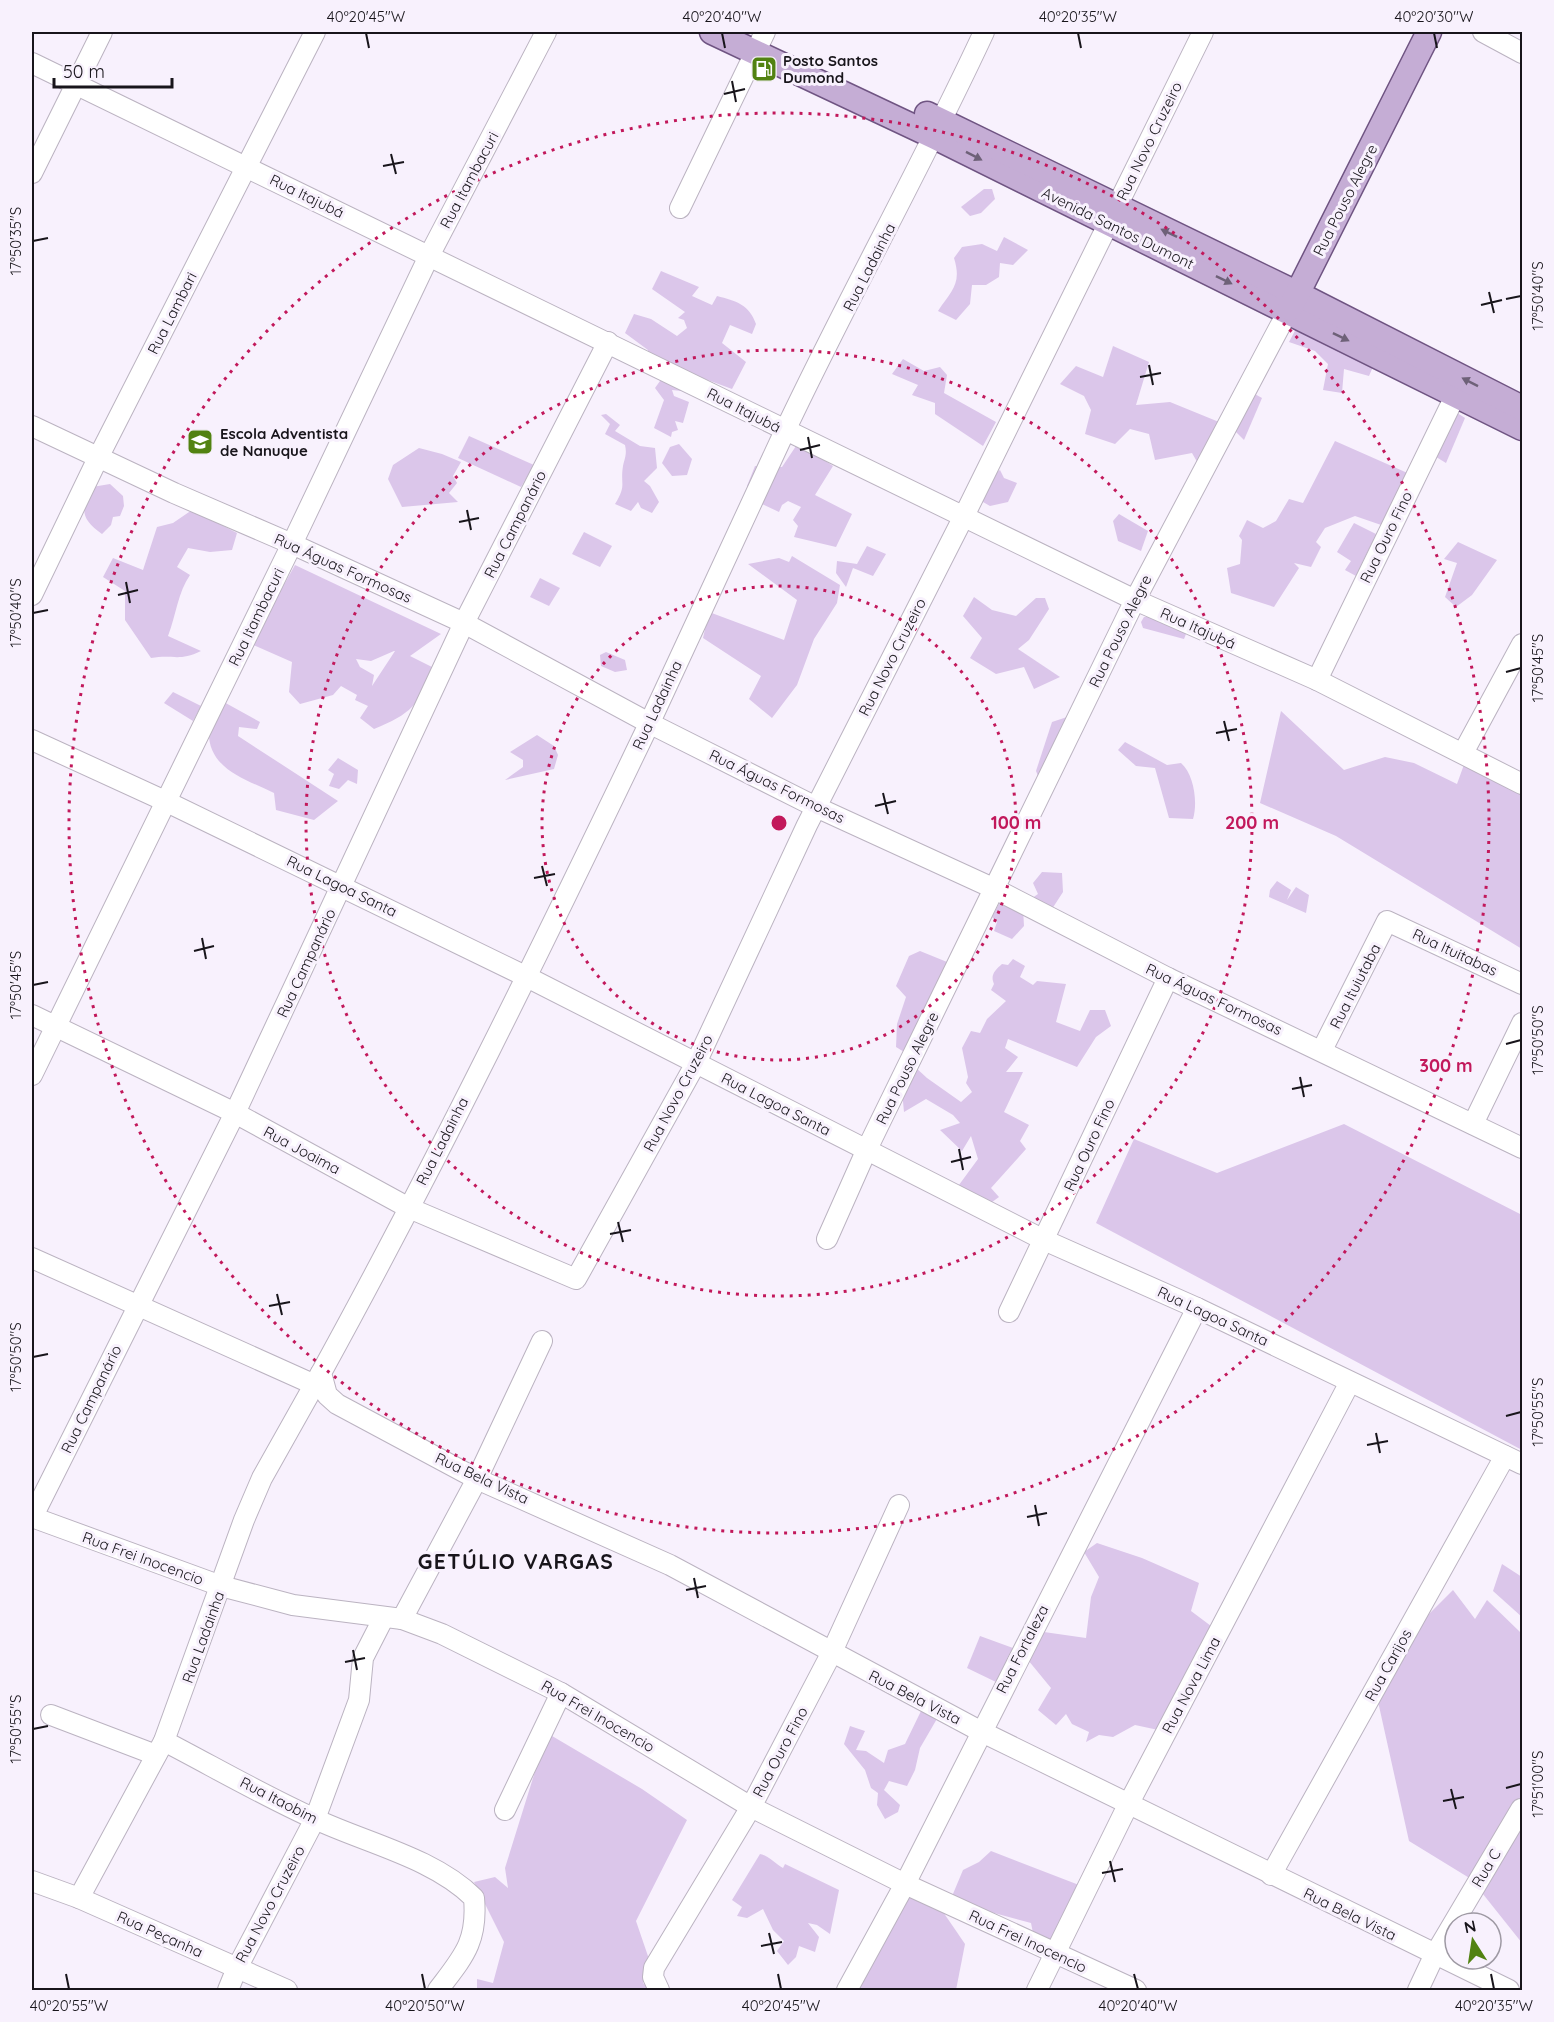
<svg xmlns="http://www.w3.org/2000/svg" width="1554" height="2022" font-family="Quicksand,sans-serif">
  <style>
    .green { fill: #dbc6ea; fill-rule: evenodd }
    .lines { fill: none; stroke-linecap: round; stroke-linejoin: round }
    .minor-casing { stroke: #bbb3c1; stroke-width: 22 }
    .major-casing { stroke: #6f5482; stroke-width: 27 }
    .minor { stroke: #fff; stroke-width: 20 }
    .major { stroke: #c5add5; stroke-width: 24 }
    .oneway { fill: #6e6178 }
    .ticks { fill: none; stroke: #18151b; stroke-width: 2 }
    .ring { fill: none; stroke: #c2185b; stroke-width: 3; stroke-dasharray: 3 6 }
    .labels { text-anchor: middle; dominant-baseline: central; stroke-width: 6; stroke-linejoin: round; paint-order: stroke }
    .poi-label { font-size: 15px; font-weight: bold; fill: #18151b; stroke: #f8f1fd; text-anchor: start }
    .street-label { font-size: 15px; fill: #18151b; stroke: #f8f1fd }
    .district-label { font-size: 21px; font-weight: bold; letter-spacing: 1.5px; fill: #18151b; stroke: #f8f1fd }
    .centre { fill: #c2185b; stroke: #f8f1fd; stroke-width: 3 }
    .ring-label { font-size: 18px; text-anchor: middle; font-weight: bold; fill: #c2185b; stroke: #f8f1fd; stroke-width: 6; stroke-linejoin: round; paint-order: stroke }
    .neatline { fill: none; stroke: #18151b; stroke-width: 2 }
    .ticks-label { font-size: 15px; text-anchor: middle; fill: #18151b }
  </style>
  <rect width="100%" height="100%" fill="#f8f1fd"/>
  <g class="green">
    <polygon points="984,189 992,189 995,199 981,213 970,216 961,207"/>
    <path d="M1004 237 1028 250 1013 265 1000 263 999 277 986 285H972L970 304 956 320 938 311C952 290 962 284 954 258L962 247 982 244 997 251Z"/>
    <path d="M661 271 699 287 692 296 712 305 717 296C736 301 749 304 756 324L752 334 730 325 722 343 746 362 732 389 648 358V350L625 333 634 314 651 319 677 336 687 328 684 320 678 318 685 312 652 289Z"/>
    <polygon points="1297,327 1375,362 1369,376 1344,369 1342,393 1323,390 1328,364 1315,351 1289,342"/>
    <polygon points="1113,346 1149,362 1136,405 1170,402 1219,422 1200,467 1192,453 1155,460 1149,434 1130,429 1115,444 1085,434 1091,410 1084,396 1060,384 1076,366 1103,377"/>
    <polygon points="903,359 924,371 940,367 947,375 944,393 996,422 983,446 935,414 935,403 912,395 918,385 892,374"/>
    <polygon points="670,377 682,391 672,390 674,396 689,402 683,423 675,421 678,430 672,432 671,437 654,428 664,400 655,388 660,381"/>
    <polygon points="1253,393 1262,398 1244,440 1233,429"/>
    <polygon points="1454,411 1465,418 1446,463 1428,452"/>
    <path d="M606 414 620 425 615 431 640 446 655 448 657 468 644 481 650 486 659 502 652 513 641 508 638 502 631 511 615 504C627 484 620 486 623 466 625 457 627 454 625 445L605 434 610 424 601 415Z"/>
    <polygon points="469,436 534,465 521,487 458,458"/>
    <polygon points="1335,441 1412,475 1387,527 1355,516 1325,528 1316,542 1321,547 1311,567 1294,563 1299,568 1274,607 1231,593 1227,568 1240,564 1242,540 1239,536 1247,520 1263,528 1276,521 1289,499 1303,503"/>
    <polygon points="798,443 833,466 815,495 852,514 836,547 794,537 798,526 793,520 801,507 788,501 782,505 779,512 760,503 755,510 747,486 755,466 782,467"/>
    <polygon points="679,444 692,459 687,475 672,476 662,463 670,447"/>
    <polygon points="419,448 442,454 461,462 453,476 457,483 449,493 458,502 402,507 388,479 393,465"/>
    <polygon points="1000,470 1004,478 1017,483 1008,502 990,506 983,502 985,481"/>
    <path d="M110 484 123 496 124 506 120 516 113 517 111 525 102 534C81 519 80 510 92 487Z"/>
    <path d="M192 510 237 533 232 550 210 552 188 548 177 567 190 575C178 592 176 615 168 636L201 651C178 662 174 654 151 658L125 620V591L103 577 113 558 143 570 157 527 173 523Z"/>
    <polygon points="1119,514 1148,531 1141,551 1118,541 1113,521"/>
    <polygon points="1354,523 1376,534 1356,576 1345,570 1351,561 1337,552"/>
    <polygon points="584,532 612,546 600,567 572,554"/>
    <polygon points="1458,542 1497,560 1472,595 1456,607 1445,597 1457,563 1444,559"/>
    <polygon points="867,546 886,554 873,576 853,568 846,587 836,573 837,561 857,564"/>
    <polygon points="792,556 840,585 837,603 814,639 797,685 772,718 749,699 761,676 703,638 709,612 784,640 797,600 748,564 779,558 789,562"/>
    <path d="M295 565 441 634 410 656 434 668C419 705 411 714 374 729L360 718 368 706 355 700 357 695 341 686 333 695 300 704 289 692 292 662 251 644ZM394 651H395L372 686 374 675 360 667 356 659 371 661Z"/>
    <polygon points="540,578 560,588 549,606 530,597"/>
    <polygon points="974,597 992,610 1016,616 1036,598 1045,598 1049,609 1029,640 1018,649 1060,677 1034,689 1024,667 996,674 970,658 982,638 963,616"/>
    <polygon points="1144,617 1150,617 1188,629 1184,639 1143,628 1141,622"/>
    <polygon points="606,652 625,660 627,670 615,672 601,666 600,655"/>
    <polygon points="173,692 201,706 193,721 164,703"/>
    <path d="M222 701 260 722 257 729 239 727 238 736 338 801 314 820 276 810 274 793C243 778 205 768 209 726 210 718 218 708 222 701Z"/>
    <polygon points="1281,711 1344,770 1385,757 1414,763 1457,784 1466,759 1522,790 1522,949 1336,836 1260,803"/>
    <polygon points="1070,716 1042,786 1036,771 1052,722"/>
    <polygon points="537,735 554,746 558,755 554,769 505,780 523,767 523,760 510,752"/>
    <path d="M1125 742 1167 765 1181 763C1194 774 1198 803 1193 819L1169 818 1155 768 1136 766 1118 750Z"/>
    <polygon points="338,758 358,770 357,784 348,780 339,789 329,786 334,774 328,770"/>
    <polygon points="1042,872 1062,873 1063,892 1050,912 1028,901 1038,894 1033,883"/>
    <polygon points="1277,881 1291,890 1287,900 1296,887 1309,895 1306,913 1269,897 1270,890"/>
    <polygon points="1002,898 1023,908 1024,926 1012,939 994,931 997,922 992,917"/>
    <polygon points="920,951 952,964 909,1055 896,1047 897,1024 906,997 896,986 909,956"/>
    <path d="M1013 959 1025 966 1020 977 1033 985 1037 981 1066 984 1056 1022 1080 1031 1090 1010H1105L1111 1026 1096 1037 1077 1067 1008 1039 1005 1048 1018 1057 1006 1072H1023L1004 1112 1029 1125 1020 1141 1026 1149 991 1188 999 1197 988 1205 956 1189 978 1159 971 1136 962 1151 940 1130 960 1123 953 1115 926 1099 904 1112 902 1091 914 1066 927 1078 961 1102 972 1092 966 1083 968 1077 962 1048 971 1031 980 1033 987 1019 1006 1001 991 990 994 984C990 975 995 970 1002 964L1008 965Z"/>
    <polygon points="1344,1124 1522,1215 1522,1450 1096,1223 1134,1139 1217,1173"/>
    <polygon points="1097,1543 1142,1558 1199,1583 1191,1611 1219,1632 1163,1731 1135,1725 1113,1737 1099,1735 1086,1742 1089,1732 1072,1724 1066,1714 1056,1725 1038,1710 1051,1688 1028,1660 1044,1632 1086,1638 1091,1597 1099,1577 1084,1552"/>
    <polygon points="1502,1564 1522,1577 1522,1617 1493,1591"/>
    <polygon points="1453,1590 1475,1619 1487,1600 1520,1632 1522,1630 1522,1943 1471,1879 1409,1841 1375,1688 1415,1628"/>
    <polygon points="980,1636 1013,1648 998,1683 967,1668"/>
    <polygon points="921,1711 938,1717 920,1748 915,1770 907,1786 889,1781 884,1790 900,1805 898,1812 885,1819 877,1805 878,1793 871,1788 865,1770 844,1744 850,1726 865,1731 856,1750 866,1751 884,1763 888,1750 905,1744"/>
    <polygon points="547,1733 642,1789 687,1820 636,1921 650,1962 643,1983 651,1990 477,1990 477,1979 493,1983 504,1942 474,1882 495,1877 508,1888 505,1868"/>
    <polygon points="991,1851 1079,1885 1059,1948 1034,1938 1031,1923 950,1901 963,1870 979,1862"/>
    <path d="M760 1854C768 1855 776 1864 783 1868L785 1864 839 1890 830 1934 817 1925 808 1923 819 1937 815 1952 799 1946 796 1957 788 1965 777 1951 784 1941 773 1930 763 1909 747 1918 737 1916 742 1907 732 1900Z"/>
    <polygon points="910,1893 939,1906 965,1944 956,1990 857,1990"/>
  </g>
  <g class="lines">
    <g class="minor-casing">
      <g id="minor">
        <path d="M984 32C921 168 847 299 783 435 738 530 695 627 650 722 545 941 438 1160 321 1373L327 1395 337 1404 477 1479 670 1565 980 1731 1509 1990"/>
        <polyline points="1483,32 1522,53"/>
        <polyline points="32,63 1135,600 1317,680 1522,784"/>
        <polyline points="32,173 102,32"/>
        <polyline points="680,208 765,32"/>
        <polyline points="32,426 174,493 292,544 464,623 649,723 816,807 995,889 1168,978 1522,1148"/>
        <polyline points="32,595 99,456 315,32"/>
        <polyline points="1317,680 1456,394"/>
        <polyline points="32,740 165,801 525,976 1044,1240 1197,1308 1522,1464"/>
        <polyline points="1463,753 1522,644"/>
        <polyline points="32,1015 235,1113 409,1208 576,1279 696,1063 807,825 964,516 1203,32"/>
        <polyline points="1322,1050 1387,921 1522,984"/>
        <polyline points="32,1075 292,544 429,256 546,32"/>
        <polyline points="1473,1124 1522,1023"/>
        <polyline points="827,1239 867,1149 1135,600 1288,311"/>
        <polyline points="32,1258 315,1385"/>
        <polyline points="1009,1312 1168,978"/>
        <polyline points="32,1517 221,1586 293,1605 402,1619 442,1634 561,1693 751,1807 905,1884 1136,1990"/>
        <polyline points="32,1518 235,1113 464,623 608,342"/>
        <polyline points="402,1619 477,1479 542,1341"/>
        <polyline points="51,1715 156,1755"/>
        <path d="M164 1741C214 1767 264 1796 315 1819 366 1843 434 1858 474 1898 478 1942 463 1957 438 1990"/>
        <polyline points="505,1810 561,1693"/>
        <polyline points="1271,1875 1505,1456"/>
        <polyline points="32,1881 79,1898 287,1990"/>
        <polyline points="79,1898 164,1741 244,1520 262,1478 321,1373"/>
        <polyline points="228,1990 237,1968 315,1819 359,1700 363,1658 384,1617"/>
        <polyline points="659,1990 653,1977 654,1968 751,1807 831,1654 899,1505"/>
        <polyline points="847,1990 905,1884 1197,1308"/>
        <polyline points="1037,1990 1129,1803 1350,1382"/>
        <polyline points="1418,1990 1434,1956 1521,1809"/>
      </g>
    </g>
    <g class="major-casing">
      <g id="major">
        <polyline points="712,32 935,137 1522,428"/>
        <polyline points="927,114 1298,294 1522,408"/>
        <polyline points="1290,308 1429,32"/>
      </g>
    </g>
    <use href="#minor" class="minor"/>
    <use href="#major" class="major"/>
  </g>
  <defs><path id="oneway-solid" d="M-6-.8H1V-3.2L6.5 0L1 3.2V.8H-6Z" transform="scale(1.5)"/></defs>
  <g class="oneway">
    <use href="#oneway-solid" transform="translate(974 156) rotate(27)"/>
    <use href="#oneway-solid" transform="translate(1169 233) rotate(-154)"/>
    <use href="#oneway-solid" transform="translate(1224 280) rotate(26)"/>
    <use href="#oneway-solid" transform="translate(1341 337) rotate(26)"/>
    <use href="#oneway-solid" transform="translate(1470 382) rotate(-153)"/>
  </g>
  <path class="ticks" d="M366 33 369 48M722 33 725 48M1078 33 1081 48M1434 33 1437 48M732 81 736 102M724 94 745 89M391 154 396 174M383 166 404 162M33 241 48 238M1489 292 1494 313M1506 299 1521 296M1481 305 1502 300M1149 365 1153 385M1140 377 1161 373M808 437 812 458M800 450 820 445M467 510 471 530M459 522 479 518M126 582 130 603M118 595 138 590M33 613 48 610M1506 672 1521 668M1224 721 1229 741M1216 733 1237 729M883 793 888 814M875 806 896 801M542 866 547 886M534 878 555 874M202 938 206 959M194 951 214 946M33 985 48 982M1506 1044 1521 1040M1300 1077 1304 1097M1292 1089 1312 1085M959 1149 963 1170M951 1162 971 1157M618 1222 623 1242M610 1234 631 1230M277 1294 282 1315M269 1306 290 1302M33 1357 48 1354M1506 1416 1521 1412M1376 1433 1380 1453M1367 1445 1388 1441M1035 1505 1039 1526M1027 1517 1047 1513M694 1578 698 1598M686 1590 706 1586M353 1650 357 1670M345 1662 365 1658M33 1729 48 1726M1506 1788 1521 1784M1451 1789 1456 1809M1443 1801 1464 1797M1110 1861 1115 1882M1102 1873 1123 1869M769 1933 774 1954M761 1946 782 1942M66 1974 69 1989M422 1974 425 1989M778 1974 781 1989M1134 1974 1138 1989M1491 1974 1494 1989"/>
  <g class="ring">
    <circle cx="779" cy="823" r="237"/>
    <circle cx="779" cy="823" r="473"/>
    <circle cx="779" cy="823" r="710"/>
  </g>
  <defs>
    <g id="fuel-square" transform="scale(1.35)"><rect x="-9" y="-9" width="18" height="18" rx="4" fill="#528211" stroke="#f8f1fd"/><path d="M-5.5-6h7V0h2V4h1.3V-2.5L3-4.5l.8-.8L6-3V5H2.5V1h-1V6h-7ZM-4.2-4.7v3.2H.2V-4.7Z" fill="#fff"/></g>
    <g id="school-square" transform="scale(1.35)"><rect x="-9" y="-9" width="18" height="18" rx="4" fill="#528211" stroke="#f8f1fd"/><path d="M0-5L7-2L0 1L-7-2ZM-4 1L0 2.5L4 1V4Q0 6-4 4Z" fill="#fff"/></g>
  </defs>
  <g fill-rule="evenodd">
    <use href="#fuel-square" x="764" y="69"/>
    <use href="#school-square" x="200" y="442"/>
  </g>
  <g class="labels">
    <g class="poi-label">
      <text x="783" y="60">Posto Santos<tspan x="783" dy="17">Dumond</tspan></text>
      <text x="220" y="433">Escola Adventista<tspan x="220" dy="17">de Nanuque</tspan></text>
    </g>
    <g class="street-label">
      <text transform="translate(1149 141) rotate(-64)">Rua Novo Cruzeiro</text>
      <text transform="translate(469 180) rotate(-62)">Rua Itambacuri</text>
      <text transform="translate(307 196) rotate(26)">Rua Itajubá</text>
      <text transform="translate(1345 200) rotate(-63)">Rua Pouso Alegre</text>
      <text transform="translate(1118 228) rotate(26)">Avenida Santos Dumont</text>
      <text transform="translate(869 267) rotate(-63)">Rua Ladainha</text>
      <text transform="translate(172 313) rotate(-63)">Rua Lambari</text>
      <text transform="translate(744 410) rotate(27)">Rua Itajubá</text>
      <text transform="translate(515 524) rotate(-63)">Rua Campanário</text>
      <text transform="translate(1386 537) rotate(-64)">Rua Ouro Fino</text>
      <text transform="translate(343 568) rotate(24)">Rua Águas Formosas</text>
      <text transform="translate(256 617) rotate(-64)">Rua Itambacuri</text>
      <text transform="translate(1198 628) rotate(24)">Rua Itajubá</text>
      <text transform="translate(1120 631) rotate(-64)">Rua Pouso Alegre</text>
      <text transform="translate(892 657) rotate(-63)">Rua Novo Cruzeiro</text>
      <text transform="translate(657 705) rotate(-65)">Rua Ladainha</text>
      <text transform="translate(777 786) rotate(26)">Rua Águas Formosas</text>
      <text transform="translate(342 886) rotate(26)">Rua Lagoa Santa</text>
      <text transform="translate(1455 952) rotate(25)">Rua Ituitabas</text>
      <text transform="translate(306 963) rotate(-65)">Rua Campanário</text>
      <text transform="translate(1355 986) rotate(-63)">Rua Ituiutaba</text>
      <text transform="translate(1214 999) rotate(25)">Rua Águas Formosas</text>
      <text transform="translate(907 1068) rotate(-64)">Rua Pouso Alegre</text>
      <text transform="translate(678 1093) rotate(-62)">Rua Novo Cruzeiro</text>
      <text transform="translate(776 1104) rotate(27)">Rua Lagoa Santa</text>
      <text transform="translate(442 1141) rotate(-63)">Rua Ladainha</text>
      <text transform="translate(1089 1145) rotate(-65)">Rua Ouro Fino</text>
      <text transform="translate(302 1150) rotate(28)">Rua Joaima</text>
      <text transform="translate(1213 1316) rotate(25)">Rua Lagoa Santa</text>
      <text transform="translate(91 1399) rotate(-64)">Rua Campanário</text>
      <text transform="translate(482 1478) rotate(25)">Rua Bela Vista</text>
      <text transform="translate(143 1558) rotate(20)">Rua Frei Inocencio</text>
      <text transform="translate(203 1637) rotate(-70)">Rua Ladainha</text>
      <text transform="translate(1022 1649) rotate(-63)">Rua Fortaleza</text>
      <text transform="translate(1388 1665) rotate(-61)">Rua Carijos</text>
      <text transform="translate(1191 1685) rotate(-62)">Rua Nova Lima</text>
      <text transform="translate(915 1697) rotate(27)">Rua Bela Vista</text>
      <text transform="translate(598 1716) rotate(30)">Rua Frei Inocencio</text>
      <text transform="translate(780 1752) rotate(-62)">Rua Ouro Fino</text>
      <text transform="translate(279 1800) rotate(27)">Rua Itaobim</text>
      <text transform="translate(1486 1868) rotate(-59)">Rua C</text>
      <text transform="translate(270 1904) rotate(-62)">Rua Novo Cruzeiro</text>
      <text transform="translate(1350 1914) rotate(26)">Rua Bela Vista</text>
      <text transform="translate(160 1934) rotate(24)">Rua Peçanha</text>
      <text transform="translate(1028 1941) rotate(25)">Rua Frei Inocencio</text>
    </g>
    <g class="district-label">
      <text x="516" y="1561">GETÚLIO VARGAS</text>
    </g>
  </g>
  <circle cx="779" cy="823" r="9" class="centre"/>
  <g class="ring-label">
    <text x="1016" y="829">100 m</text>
    <text x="1252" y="829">200 m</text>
    <text x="1446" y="1072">300 m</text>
  </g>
  <rect width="1554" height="2022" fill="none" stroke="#f8f1fd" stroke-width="66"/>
  <g transform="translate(1473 1941) rotate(348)"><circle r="28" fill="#f8f1fd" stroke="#9e99a3" stroke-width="1.5"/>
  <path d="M0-4.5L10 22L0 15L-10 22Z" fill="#528211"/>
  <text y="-9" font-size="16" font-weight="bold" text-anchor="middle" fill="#18151b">N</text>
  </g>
  <path d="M54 78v9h118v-9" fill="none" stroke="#18151b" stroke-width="3"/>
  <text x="63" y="78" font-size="18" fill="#18151b" stroke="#f8f1fd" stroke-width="4.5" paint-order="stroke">50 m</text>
  <rect x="33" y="33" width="1488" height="1956" class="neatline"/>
  <g class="ticks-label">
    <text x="366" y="22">40°20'45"W</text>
    <text x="722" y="22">40°20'40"W</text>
    <text x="1078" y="22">40°20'35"W</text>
    <text x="1434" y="22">40°20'30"W</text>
    <text transform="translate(16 241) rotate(-90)" y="5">17°50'35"S</text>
    <text transform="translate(1538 296) rotate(-90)" y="5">17°50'40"S</text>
    <text transform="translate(16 613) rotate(-90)" y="5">17°50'40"S</text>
    <text transform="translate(1538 668) rotate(-90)" y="5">17°50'45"S</text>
    <text transform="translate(16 985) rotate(-90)" y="5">17°50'45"S</text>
    <text transform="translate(1538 1040) rotate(-90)" y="5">17°50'50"S</text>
    <text transform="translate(16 1357) rotate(-90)" y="5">17°50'50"S</text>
    <text transform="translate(1538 1412) rotate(-90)" y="5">17°50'55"S</text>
    <text transform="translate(16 1729) rotate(-90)" y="5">17°50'55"S</text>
    <text transform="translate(1538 1784) rotate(-90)" y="5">17°51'00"S</text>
    <text x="69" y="2011">40°20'55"W</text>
    <text x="425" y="2011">40°20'50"W</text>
    <text x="781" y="2011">40°20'45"W</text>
    <text x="1138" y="2011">40°20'40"W</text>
    <text x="1494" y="2011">40°20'35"W</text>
  </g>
</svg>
